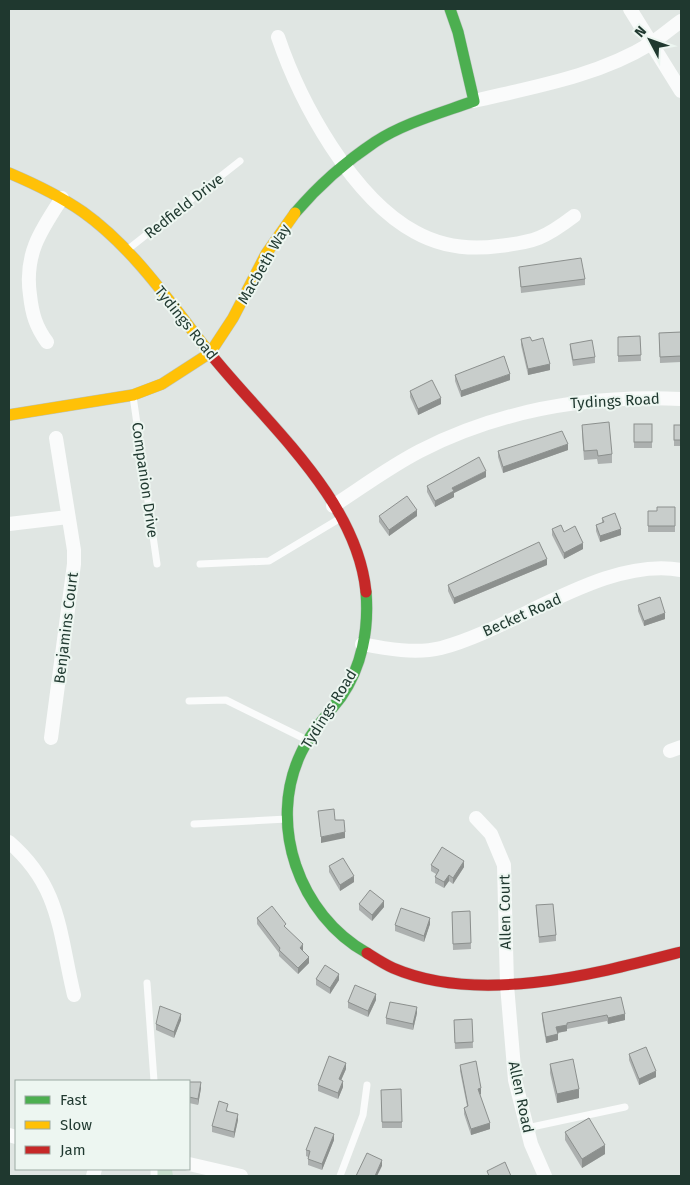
<svg xmlns="http://www.w3.org/2000/svg" width="690" height="1185" font-family="'Fira Sans',sans-serif">
  <style>
    .green { fill: #c9e0ce }
    .lines { fill: none; stroke-linecap: round; stroke-linejoin: round }
    .fast-casing { stroke: #bac3be; stroke-width: 12 }
    .slow-casing { stroke: #bac3be; stroke-width: 12 }
    .jam-casing { stroke: #bac3be; stroke-width: 12 }
    .lane { stroke: #fafbfb; stroke-width: 7 }
    .street { stroke: #fafbfb; stroke-width: 14 }
    .fast { stroke: #4caf50; stroke-width: 11 }
    .slow { stroke: #ffc107; stroke-width: 11 }
    .jam { stroke: #c62828; stroke-width: 11 }
    .wall { fill: #acb0af }
    .shaded-wall { fill: #8c908e }
    .building { fill: #c8cdcb; stroke: #8c908e }
    .labels { text-anchor: middle; dominant-baseline: central; stroke-width: 4; stroke-linejoin: round; paint-order: stroke }
    .street-label { font-size: 15px; fill: #1f382f; stroke: #edf6f1 }
  </style>
  <rect width="100%" height="100%" fill="#e0e6e3"/>
  <polygon class="green" points="157,1169 172,1170 173,1176 156,1176"/>
  <g class="lines">
    <g class="fast-casing">
      <g id="fast">
        <path d="M295 213C318 186 345 162 375 142 404 123 441 113 474 101L458 32 450 9"/>
        <path d="M366 592C369 629 362 667 341 697 327 715 311 732 301 753 267 824 299 915 367 953"/>
      </g>
    </g>
    <g class="slow-casing">
      <g id="slow">
        <path d="M9 173C35 184 60 196 83 212 135 249 173 307 213 357"/>
        <polyline points="9,415 133,395 162,384 210,353 233,318 266,254 295,213"/>
      </g>
    </g>
    <g class="jam-casing">
      <g id="jam">
        <path d="M213 357C268 425 357 500 366 592"/>
        <path d="M367 953C375 958 384 964 393 968 479 1005 595 974 681 952"/>
      </g>
    </g>
    <g class="lane">
      <polyline points="127,250 240,161"/>
      <polyline points="133,396 157,564"/>
      <polyline points="200,564 269,561 339,519"/>
      <polyline points="189,701 226,700 307,740"/>
      <polyline points="194,824 287,819"/>
      <polyline points="147,983 154,1081"/>
      <polyline points="527,1128 625,1107"/>
      <polyline points="154,1169 154,1176"/>
      <polyline points="340,1176 363,1115 367,1085"/>
    </g>
    <g class="street">
      <polyline points="630,9 681,91"/>
      <path d="M278 37C300 102 352 198 415 232 440 246 470 250 499 246 535 242 545 238 574 216"/>
      <path d="M474 101C533 87 598 76 650 44 661 37 671 28 681 21"/>
      <path d="M47 342C36 327 32 314 30 295 24 254 41 230 62 198"/>
      <path d="M333 506C361 488 389 467 420 451 502 409 590 395 681 399"/>
      <polyline points="9,524 68,517"/>
      <path d="M362 644C387 649 416 654 441 648 515 629 604 556 681 570"/>
      <polyline points="51,738 74,564 74,550 56,438"/>
      <polyline points="670,751 681,747"/>
      <polyline points="476,818 491,834 504,865 507,985 515,1080 531,1144 545,1176"/>
      <path d="M9 842C61 887 59 933 74 995"/>
      <polyline points="9,1135 16,1137"/>
      <polyline points="189,1164 241,1176"/>
      <polyline points="93,1176 95,1169"/>
    </g>
    <use href="#fast" class="fast"/>
    <use href="#slow" class="slow"/>
    <use href="#jam" class="jam"/>
  </g>
  <g class="wall">
    <polygon points="519,267 585,279 585,285 521,293"/>
    <polygon points="681,332 681,362 660,363 659,333"/>
    <polygon points="640,336 641,361 618,362 618,337"/>
    <polygon points="521,339 532,341 550,370 528,375 521,345"/>
    <polygon points="570,344 595,357 595,363 573,366 570,349"/>
    <polygon points="455,375 510,380 461,397 455,381"/>
    <polygon points="410,391 441,404 418,415 410,397"/>
    <rect x="634" y="424" width="18" height="24"/>
    <polygon points="582,425 612,454 612,463 598,464 597,459 584,460 582,434"/>
    <rect x="674" y="425" width="7" height="21"/>
    <polygon points="568,450 503,473 498,457 498,451"/>
    <polygon points="486,477 454,493 454,497 435,507 427,492 427,486"/>
    <polygon points="675,507 675,532 648,532 648,511 657,511"/>
    <polygon points="379,516 417,516 389,536 379,522"/>
    <polygon points="602,518 621,535 600,542 596,531 596,525 602,523"/>
    <polygon points="552,529 564,532 583,549 564,559 552,535"/>
    <polygon points="547,565 454,604 448,591 448,585"/>
    <polygon points="638,605 665,619 644,626 638,611"/>
    <polygon points="431,865 464,867 453,884 449,881 444,888 435,883 435,877 436,874 431,871"/>
    <polygon points="329,866 354,882 340,891 329,872"/>
    <polygon points="359,904 384,907 372,921 359,910"/>
    <polygon points="536,905 556,935 556,941 539,943"/>
    <polygon points="470,911 471,949 453,950 452,912"/>
    <polygon points="257,918 286,928 303,950 303,951 309,963 298,974 279,956 279,953 257,924"/>
    <polygon points="430,924 424,942 395,931 395,925"/>
    <polygon points="316,979 339,980 330,994 316,985"/>
    <polygon points="621,997 625,1020 608,1024 607,1021 567,1029 567,1031 558,1033 558,1040 546,1043 542,1019 542,1013"/>
    <polygon points="376,1000 368,1017 348,1008 348,1002"/>
    <polygon points="417,1013 413,1030 386,1024 386,1018"/>
    <polygon points="472,1019 473,1048 455,1049 454,1020"/>
    <polygon points="181,1020 174,1038 156,1030 156,1024"/>
    <polygon points="629,1054 656,1077 639,1085 629,1060"/>
    <polygon points="550,1064 579,1098 557,1103 550,1073"/>
    <polygon points="460,1065 481,1094 480,1095 490,1129 471,1135 464,1114 464,1108 467,1106 460,1071"/>
    <polygon points="346,1069 341,1080 343,1087 338,1099 318,1091 318,1085"/>
    <polygon points="189,1082 201,1088 198,1105 189,1103"/>
    <polygon points="381,1090 402,1122 402,1128 382,1128"/>
    <polygon points="228,1110 228,1111 238,1120 234,1138 212,1132 212,1126"/>
    <polygon points="565,1132 605,1154 582,1168 565,1140"/>
    <polygon points="334,1140 322,1170 308,1165 308,1157 306,1156 306,1150"/>
  </g>
  <g class="shaded-wall">
    <polygon points="550,364 550,370 528,375 528,369"/>
    <polygon points="510,374 510,380 461,397 461,391"/>
    <polygon points="441,398 441,404 418,415 418,409"/>
    <polygon points="568,444 568,450 503,473 503,467"/>
    <polygon points="486,471 486,477 454,493 454,497 435,507 435,501 452,488"/>
    <polygon points="417,510 417,516 389,536 389,530"/>
    <polygon points="621,529 621,535 600,542 600,536"/>
    <polygon points="583,543 583,549 564,559 564,553"/>
    <polygon points="547,559 547,565 454,604 454,598"/>
    <polygon points="665,613 665,619 644,626 644,621"/>
    <polygon points="345,832 345,838 321,843 321,837"/>
    <polygon points="464,861 464,867 453,884 453,878"/>
    <polygon points="449,875 449,881 444,888 444,882"/>
    <polygon points="354,876 354,882 340,891 340,885"/>
    <polygon points="384,901 384,907 372,921 372,915"/>
    <polygon points="430,918 430,924 424,942 424,936"/>
    <polygon points="303,944 303,950 300,954 300,948"/>
    <polygon points="309,957 309,963 298,974 298,968"/>
    <polygon points="339,974 339,980 330,994 330,988"/>
    <polygon points="376,994 376,1000 368,1017 368,1011"/>
    <polygon points="417,1007 417,1013 413,1030 413,1024"/>
    <polygon points="181,1014 181,1020 174,1038 174,1032"/>
    <polygon points="625,1014 625,1020 608,1024 608,1018"/>
    <polygon points="567,1025 567,1031 556,1033 556,1027"/>
    <polygon points="558,1034 558,1040 546,1043 546,1037"/>
    <polygon points="346,1063 346,1069 339,1085 339,1079"/>
    <polygon points="656,1071 656,1077 639,1085 639,1079"/>
    <polygon points="343,1081 343,1087 338,1099 338,1093"/>
    <polygon points="201,1082 201,1088 198,1105 198,1099"/>
    <polygon points="481,1088 481,1094 478,1095 478,1089"/>
    <polygon points="579,1089 579,1098 557,1103 557,1094"/>
    <polygon points="238,1114 238,1120 234,1138 234,1132"/>
    <polygon points="490,1123 490,1129 471,1135 471,1129"/>
    <polygon points="334,1134 334,1140 322,1170 322,1164"/>
    <polygon points="605,1145 605,1154 582,1168 582,1159"/>
    <polygon points="382,1160 382,1166 377,1176 375,1176"/>
  </g>
  <g class="building">
    <polygon points="581,258 585,279 521,287 519,267"/>
    <polygon points="681,332 681,356 660,357 659,333"/>
    <polygon points="640,336 641,355 618,356 618,337"/>
    <polygon points="530,337 532,341 543,338 550,364 528,369 521,339"/>
    <polygon points="592,340 595,357 573,360 570,344"/>
    <polygon points="504,356 510,374 461,391 455,375"/>
    <polygon points="432,380 441,398 418,409 410,391"/>
    <polygon points="609,422 612,454 598,456 597,450 584,451 582,425"/>
    <rect x="634" y="424" width="18" height="18"/>
    <rect x="674" y="425" width="7" height="15"/>
    <polygon points="562,431 568,444 503,467 498,451"/>
    <polygon points="479,457 486,471 452,488 454,491 435,501 427,486"/>
    <polygon points="407,496 417,510 389,530 379,516"/>
    <polygon points="657,507 675,507 675,526 648,526 648,511 657,511"/>
    <polygon points="615,513 621,529 600,536 596,525 604,522 602,518"/>
    <polygon points="561,525 564,532 575,526 583,543 564,553 552,529"/>
    <polygon points="539,542 547,559 454,598 448,585"/>
    <polygon points="660,597 665,613 644,621 638,605"/>
    <polygon points="334,809 335,820 344,820 345,832 321,837 318,811"/>
    <polygon points="442,847 464,861 453,878 449,875 444,882 435,877 439,870 431,865"/>
    <polygon points="343,858 354,876 340,885 329,866"/>
    <polygon points="370,890 384,901 372,915 359,904"/>
    <polygon points="553,904 556,935 539,937 536,905"/>
    <polygon points="272,906 286,924 284,926 303,944 300,948 309,957 298,968 279,950 280,948 257,918"/>
    <polygon points="401,908 430,918 424,936 395,925"/>
    <polygon points="470,911 471,943 453,944 452,912"/>
    <polygon points="325,965 339,974 330,988 316,979"/>
    <polygon points="355,985 376,994 368,1011 348,1002"/>
    <polygon points="621,997 625,1014 608,1018 607,1015 567,1023 567,1025 556,1027 558,1034 546,1037 542,1013"/>
    <polygon points="390,1002 417,1007 413,1024 386,1018"/>
    <polygon points="160,1006 181,1014 174,1032 156,1024"/>
    <polygon points="472,1019 473,1042 455,1043 454,1020"/>
    <polygon points="646,1047 656,1071 639,1079 629,1054"/>
    <polygon points="329,1056 346,1063 339,1079 343,1081 338,1093 318,1085"/>
    <polygon points="573,1059 579,1089 557,1094 550,1064"/>
    <polygon points="476,1061 481,1088 478,1089 490,1123 471,1129 464,1108 468,1106 460,1065"/>
    <polygon points="189,1082 201,1082 198,1099 189,1097"/>
    <polygon points="401,1089 402,1122 382,1122 381,1090"/>
    <polygon points="219,1101 228,1104 226,1111 238,1114 234,1132 212,1126"/>
    <polygon points="589,1118 605,1145 582,1159 565,1132"/>
    <polygon points="315,1127 334,1134 322,1164 308,1159 310,1151 306,1150"/>
    <polygon points="367,1153 382,1160 375,1176 356,1176"/>
    <polygon points="505,1162 511,1176 489,1176 487,1171"/>
  </g>
  <g class="labels">
    <g class="street-label">
      <text transform="translate(184 206) rotate(-38)">Redfield Drive</text>
      <text transform="translate(264 264) rotate(-60)">Macbeth Way</text>
      <text transform="translate(186 323) rotate(51)">Tydings Road</text>
      <text transform="translate(615 401) rotate(-3)">Tydings Road</text>
      <text transform="translate(145 480) rotate(82)">Companion Drive</text>
      <text transform="translate(522 615) rotate(-24)">Becket Road</text>
      <text transform="translate(66 628) rotate(-83)">Benjamins Court</text>
      <text transform="translate(329 709) rotate(-58)">Tydings Road</text>
      <text transform="translate(505 912) rotate(-91)">Allen Court</text>
      <text transform="translate(521 1097) rotate(78)">Allen Road</text>
    </g>
  </g>
  <rect width="690" height="1185" fill="none" stroke="#1f382f" stroke-width="20"/>
  <rect x="15" y="1080" width="175" height="90" fill="#edf6f1" stroke="#9baaa3"/>
  <rect x="25" y="1096" width="25" height="8" fill="#4caf50" stroke="#9baaa3"/>
  <text x="60" y="1105" font-size="15" fill="#1f382f">Fast</text>
  <rect x="25" y="1121" width="25" height="8" fill="#ffc107" stroke="#9baaa3"/>
  <text x="60" y="1130" font-size="15" fill="#1f382f">Slow</text>
  <rect x="25" y="1146" width="25" height="8" fill="#c62828" stroke="#9baaa3"/>
  <text x="60" y="1155" font-size="15" fill="#1f382f">Jam</text>
  <g transform="translate(650 40) rotate(311)" stroke="#edf6f1" stroke-width="4" paint-order="stroke">
  <path d="M0-4L9 19L0 12L-9 19Z" fill="#1f382f"/>
  <text y="-8" font-size="14" font-weight="bold" text-anchor="middle" fill="#1f382f">N</text>
  </g>
</svg>
